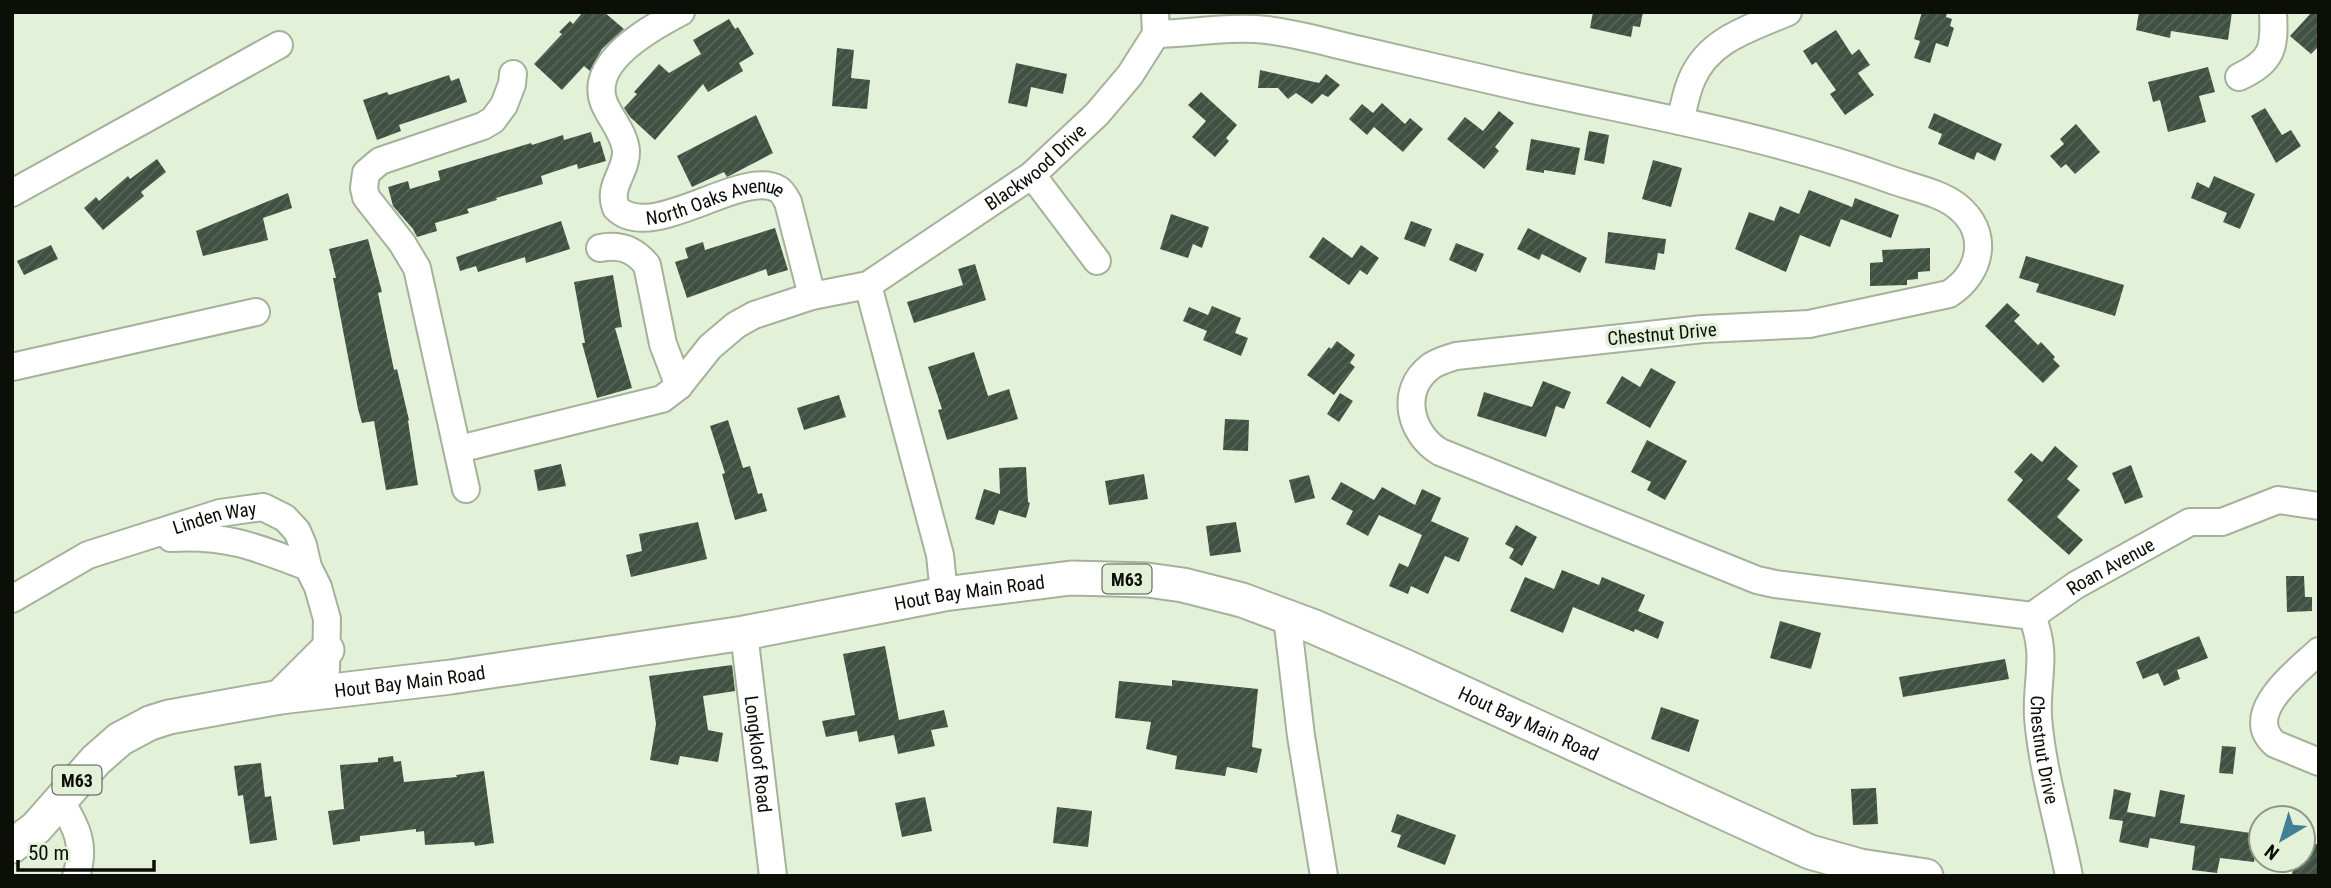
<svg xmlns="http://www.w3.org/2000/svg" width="2331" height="888" font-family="'Roboto Condensed',sans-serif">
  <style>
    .building { fill: url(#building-hatch) }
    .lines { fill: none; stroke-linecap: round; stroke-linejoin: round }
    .minor-casing { stroke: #a5b29b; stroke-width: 30 }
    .major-casing { stroke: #a5b29b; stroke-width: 37 }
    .minor { stroke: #fff; stroke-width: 26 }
    .major { stroke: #fff; stroke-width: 33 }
    .labels { text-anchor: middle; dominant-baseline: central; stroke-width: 7; stroke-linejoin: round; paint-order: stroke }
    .shield { fill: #e4f1d9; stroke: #4c5347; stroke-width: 2 }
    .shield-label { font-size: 18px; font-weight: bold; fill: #0b0f08 }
    .street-label { font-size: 19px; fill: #0b0f08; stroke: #e4f1d9 }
  </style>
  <defs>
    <pattern id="building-hatch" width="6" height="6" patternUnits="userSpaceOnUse" patternTransform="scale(1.75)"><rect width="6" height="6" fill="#3f5142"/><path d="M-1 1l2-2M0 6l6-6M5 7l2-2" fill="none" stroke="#576559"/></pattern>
  </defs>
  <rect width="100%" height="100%" fill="#e4f1d9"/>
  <g class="building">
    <polygon points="583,12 604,12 624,29 602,49 590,71 584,66 562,90 534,64 562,34 559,32 570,21 573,24"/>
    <polygon points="1593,12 1643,12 1640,27 1633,26 1631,37 1590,28"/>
    <polygon points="1922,12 1947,12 1946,17 1952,19 1950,26 1954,28 1948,47 1936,43 1930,63 1914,58 1920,41 1914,39"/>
    <polygon points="2139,12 2232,12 2228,40 2171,31 2170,38 2136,30"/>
    <polygon points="2312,12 2319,12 2319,46 2311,54 2290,36"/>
    <polygon points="729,19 735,29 738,27 754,54 739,63 743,71 708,92 703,84 655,140 630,117 624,108 637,94 634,92 659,64 669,73 701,54 693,40"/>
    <polygon points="1836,30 1852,55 1859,49 1870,65 1858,73 1874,95 1845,115 1830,94 1836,90 1816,62 1812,65 1803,51"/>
    <polygon points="837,48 854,50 851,78 870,80 867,109 832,106"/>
    <polygon points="1016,63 1067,74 1063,94 1031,87 1027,107 1008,103"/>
    <polygon points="2208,67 2215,92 2199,96 2206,122 2168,132 2160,100 2153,102 2148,82"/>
    <polygon points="1260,70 1319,83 1326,74 1340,85 1328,97 1322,94 1312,104 1296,93 1288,99 1278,88 1258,88"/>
    <polygon points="449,75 451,81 459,78 467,102 399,125 401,131 377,140 363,100 387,92 389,95"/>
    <polygon points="1201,92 1237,125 1226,138 1229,141 1215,157 1192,137 1206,121 1188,105"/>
    <polygon points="1382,103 1405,124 1410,118 1423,129 1403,152 1374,127 1367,135 1349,119 1362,104 1373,113"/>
    <polygon points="2265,108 2282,135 2291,130 2301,146 2276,163 2251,116"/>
    <polygon points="1499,111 1514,123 1495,147 1499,151 1484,169 1447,139 1465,117 1483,131"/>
    <polygon points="1934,113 2002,144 1995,161 1977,152 1974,160 1938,144 1942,134 1928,128"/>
    <polygon points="756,115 773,153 729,176 727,177 724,172 692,187 677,156"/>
    <polygon points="2076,124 2100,152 2075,174 2066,164 2061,168 2050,156 2064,144 2060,139"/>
    <polygon points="1589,131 1609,135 1604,164 1584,160"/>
    <polygon points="591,132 594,143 600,141 606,161 578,169 577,164 541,176 543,184 496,198 497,200 467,209 469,213 435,223 437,231 417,237 413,229 393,206 388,187 408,181 410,189 440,180 438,171 531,143 532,145 563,135 564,140"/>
    <polygon points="1531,139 1580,148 1575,175 1544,170 1544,173 1526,170"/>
    <polygon points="157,159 166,172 141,192 144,196 103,230 84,208 96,197 99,201 128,176 130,179"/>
    <polygon points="1653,160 1682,168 1671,207 1642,199"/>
    <polygon points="2214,176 2255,194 2240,229 2223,222 2227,213 2191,198 2197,182 2209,188"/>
    <polygon points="1809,190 1852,207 1855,198 1899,215 1891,238 1841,219 1830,247 1800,235 1786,272 1735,249 1749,212 1774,221 1780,206 1799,214"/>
    <polygon points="288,193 292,208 263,218 268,240 203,256 196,231"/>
    <polygon points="1171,214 1209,227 1202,248 1193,244 1188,258 1160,249"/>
    <polygon points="561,221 570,249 526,263 525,257 478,272 476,266 460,271 456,257"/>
    <polygon points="1411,221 1432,229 1425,247 1404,239"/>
    <polygon points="775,228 788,270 768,276 766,269 687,298 675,262 688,258 685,248 703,242 705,250"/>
    <polygon points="1528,228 1587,258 1580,273 1542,254 1539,260 1517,249"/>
    <polygon points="1608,232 1666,239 1664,254 1658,253 1655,270 1605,263"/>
    <polygon points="1323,237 1352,258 1361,245 1379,258 1367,275 1360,270 1349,285 1309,257"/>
    <polygon points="368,239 382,292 378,293 394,370 397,369 409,420 408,421 418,485 386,490 374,421 362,423 358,409 333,278 336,278 329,249"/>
    <polygon points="1456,243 1484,254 1476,272 1449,260"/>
    <polygon points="51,245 58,259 24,275 17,261"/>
    <polygon points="1930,248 1930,271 1918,272 1918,279 1907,280 1907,285 1870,286 1870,263 1883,262 1882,250"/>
    <polygon points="2026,256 2124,285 2115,316 2036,292 2039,284 2019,278"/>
    <polygon points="975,264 986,300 914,323 907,302 963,285 958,269"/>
    <polygon points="613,275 622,327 615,328 632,388 597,398 582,343 585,343 574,282"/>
    <polygon points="2007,303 2020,315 2014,321 2038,345 2041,342 2055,357 2053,359 2060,366 2043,383 1985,326"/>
    <polygon points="1212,306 1241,318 1235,333 1248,338 1241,356 1203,340 1207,331 1183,321 1189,307 1208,315"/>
    <polygon points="1337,341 1355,355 1350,363 1355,367 1334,395 1307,375 1329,347 1331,349"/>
    <polygon points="974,352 988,396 1009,389 1018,419 947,440 938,410 942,409 928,367"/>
    <polygon points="1651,368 1676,382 1650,428 1606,403 1622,376 1640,387"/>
    <polygon points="1543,381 1571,392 1564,409 1556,406 1546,437 1477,416 1484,392 1532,407"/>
    <polygon points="1340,393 1353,401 1339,422 1327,414"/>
    <polygon points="839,395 846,417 804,430 797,408"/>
    <polygon points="1225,419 1249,420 1248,451 1223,450"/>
    <polygon points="728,420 743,468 750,466 758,494 762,493 767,511 735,520 722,474 725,473 710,426"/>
    <polygon points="1647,440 1687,461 1665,500 1647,490 1651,482 1631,472"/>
    <polygon points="2055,446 2078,466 2067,479 2080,490 2057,517 2083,540 2069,555 2007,500 2023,480 2014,472 2031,453 2042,462"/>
    <polygon points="561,464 566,486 538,491 534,470"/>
    <polygon points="2131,465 2143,497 2125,504 2112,473"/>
    <polygon points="1026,467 1028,502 1030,503 1026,518 999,510 994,525 975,519 984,489 1000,494 999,468"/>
    <polygon points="1144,474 1148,499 1109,505 1105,481"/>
    <polygon points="1309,475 1315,498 1295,503 1289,480"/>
    <polygon points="1341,482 1374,500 1382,487 1415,505 1422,489 1441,498 1431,521 1469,538 1459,562 1445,556 1428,594 1411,586 1408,594 1389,586 1399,563 1408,567 1422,535 1379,515 1368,536 1346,524 1353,511 1331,499"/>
    <polygon points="698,522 707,559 631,577 626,555 642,551 639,534"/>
    <polygon points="1236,522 1241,552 1210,556 1206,526"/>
    <polygon points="1516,525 1537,537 1522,566 1509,558 1514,549 1505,544"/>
    <polygon points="1562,570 1599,585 1602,577 1645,595 1638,611 1664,622 1658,639 1635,629 1634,632 1573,607 1563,633 1510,611 1525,577 1554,589"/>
    <polygon points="2286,576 2304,576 2305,597 2312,597 2312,611 2287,612"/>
    <polygon points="1780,621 1821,633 1811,669 1770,658"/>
    <polygon points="2199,636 2208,658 2177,670 2180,679 2164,686 2158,673 2143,679 2136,662"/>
    <polygon points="885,646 899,720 944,710 948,727 931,730 935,746 898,754 894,735 859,742 857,731 826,737 822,721 855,715 843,654"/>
    <polygon points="2005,659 2009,679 1903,697 1899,677"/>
    <polygon points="732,665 735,691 703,696 708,730 723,733 718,762 680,756 678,765 650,760 656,724 649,676"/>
    <polygon points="1172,680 1258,689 1252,747 1262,749 1257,773 1227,767 1225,776 1175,769 1177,756 1146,749 1151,722 1115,718 1119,681 1172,686"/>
    <polygon points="1661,707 1699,720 1689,752 1651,739"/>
    <polygon points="2222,746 2236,747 2233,774 2219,773"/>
    <polygon points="393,756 394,762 401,761 404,782 457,777 456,775 484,771 494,843 475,846 474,842 425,845 424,831 416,832 416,829 360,836 360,841 333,845 328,811 344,809 340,765 378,762 378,758"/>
    <polygon points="261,763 265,797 271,796 277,840 250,844 243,795 238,796 234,766"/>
    <polygon points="1876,788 1878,824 1853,825 1851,789"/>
    <polygon points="2114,789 2131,793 2127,812 2155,817 2160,790 2185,795 2180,823 2258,834 2254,862 2220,858 2217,873 2192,870 2195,846 2150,838 2148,848 2119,842 2123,821 2109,819"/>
    <polygon points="925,797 932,831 902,837 895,803"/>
    <polygon points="1057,807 1092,811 1088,847 1053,843"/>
    <polygon points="1397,814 1456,835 1445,865 1397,847 1401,835 1391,832"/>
    <polygon points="2303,840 2319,845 2319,876 2292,874 2296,860 2303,860"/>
  </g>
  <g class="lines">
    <g class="minor-casing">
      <g id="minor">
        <path id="s1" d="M681 12C652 27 588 62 604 103 610 118 625 134 626 151 627 172 607 186 616 208 652 244 741 168 778 189 783 192 785 197 788 202L812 296"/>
        <path id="s2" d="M1156 34C1193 33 1231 26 1267 30 1299 34 1329 43 1360 50 1413 62 1467 75 1520 87 1643 114 1770 136 1889 179 1910 187 1939 192 1957 206 1990 232 1982 273 1949 294L1809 324 1703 329 1456 356C1447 359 1438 361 1430 367 1399 391 1410 434 1440 452L1757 580 1775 584 2032 616C2048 656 2036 678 2038 717 2042 769 2059 825 2069 876"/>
        <path d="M2239 77C2273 61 2275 48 2273 12"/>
        <path d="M1680 121C1684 107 1686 92 1692 79 1709 39 1751 28 1788 12"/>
        <polyline points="1032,175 1097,261"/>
        <polyline points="12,193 279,45"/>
        <path d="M600 248C620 244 634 249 647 265L663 344 679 386"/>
        <polyline points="868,285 940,555 944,594"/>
        <polyline points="12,367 256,312"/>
        <path id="s3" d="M459 449 662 399 679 386 710 347 736 325 754 315 812 296 868 285 1032 175 1097 114 1130 75 1156 34 1155 12"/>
        <polyline points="466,489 417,268 402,243 366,197 364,188 366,173 380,161 483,126 493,120 504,105 512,84 513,74"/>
        <path d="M171 538C228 535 256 547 308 567"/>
        <path id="s4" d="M12 599 88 555 220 513 263 507 285 518 297 531 303 545 308 567 318 587 327 619 326 670"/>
        <path id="s5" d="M2032 616 2076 585 2190 522H2222L2278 500 2319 506"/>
        <polyline points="1287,617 1301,736 1324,876"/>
        <path id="s6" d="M744 633 773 876"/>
        <path d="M2319 651C2298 671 2240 714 2275 744L2319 762"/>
        <path d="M61 802C77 827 86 846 76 876"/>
      </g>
    </g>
    <g class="major-casing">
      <g id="major">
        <polyline points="280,697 327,650"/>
        <path id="s7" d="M12 846 36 828 96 760 120 739 150 723 169 717 280 697 451 677 744 633 944 594 1071 578 1147 580 1183 585 1242 600 1312 626 1404 666 1810 852 1860 866 1926 876"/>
      </g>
    </g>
    <use href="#minor" class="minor"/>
    <use href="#major" class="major"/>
  </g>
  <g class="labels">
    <g class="shield">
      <rect x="1102.5" y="564.5" width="49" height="29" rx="5"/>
      <rect x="52.5" y="765.5" width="49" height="29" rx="5"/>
    </g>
    <g class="shield-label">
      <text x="1127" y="579">M63</text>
      <text x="77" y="780">M63</text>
    </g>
    <g class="street-label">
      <text stroke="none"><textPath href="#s3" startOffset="658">Blackwood Drive</textPath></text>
      <text stroke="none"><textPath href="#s1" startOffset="346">North Oaks Avenue</textPath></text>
      <text transform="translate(1662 334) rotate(-5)">Chestnut Drive</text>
      <text stroke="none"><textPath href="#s4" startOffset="220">Linden Way</textPath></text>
      <text stroke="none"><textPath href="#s5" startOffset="93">Roan Avenue</textPath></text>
      <text stroke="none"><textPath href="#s7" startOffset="1017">Hout Bay Main Road</textPath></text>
      <text stroke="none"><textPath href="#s7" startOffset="450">Hout Bay Main Road</textPath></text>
      <text stroke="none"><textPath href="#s7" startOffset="1605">Hout Bay Main Road</textPath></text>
      <text stroke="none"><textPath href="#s2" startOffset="2312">Chestnut Drive</textPath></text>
      <text stroke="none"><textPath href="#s6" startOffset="122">Longkloof Road</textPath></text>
    </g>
  </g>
  <rect width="2331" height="888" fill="none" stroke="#0b0f08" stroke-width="28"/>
  <g transform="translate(2282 839) rotate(218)"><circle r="33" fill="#e4f1d9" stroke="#8d9785" stroke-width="2"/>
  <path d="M0-5L12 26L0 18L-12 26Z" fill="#428095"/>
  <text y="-10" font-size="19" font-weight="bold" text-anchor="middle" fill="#0b0f08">N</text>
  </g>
  <path d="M18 860v10h136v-10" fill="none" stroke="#0b0f08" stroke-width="3.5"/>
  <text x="28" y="860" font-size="21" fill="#0b0f08" stroke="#e4f1d9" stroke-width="5" paint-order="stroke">50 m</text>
</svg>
